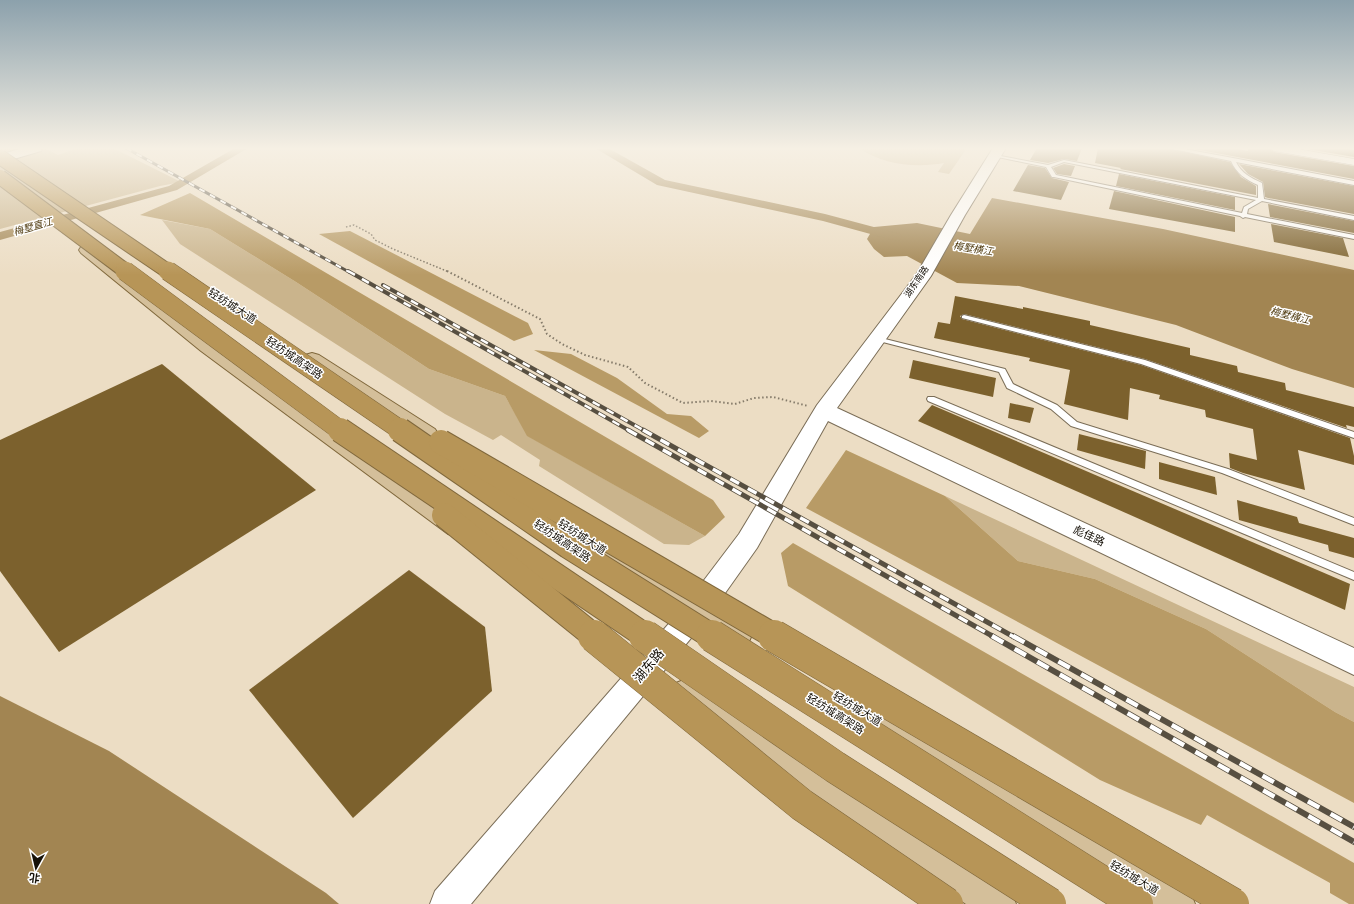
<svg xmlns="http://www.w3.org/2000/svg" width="1354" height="904" font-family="'Source Sans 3','Noto Sans SC',sans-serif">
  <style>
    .green { fill: #cab48c }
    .forest { fill: #b89b66 }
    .water { fill: #a28552 }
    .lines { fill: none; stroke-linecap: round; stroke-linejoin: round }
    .canal { fill: #a28552; fill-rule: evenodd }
    .building { fill: #7c612d }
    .lane-casing { stroke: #7a6d57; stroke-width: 2 }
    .street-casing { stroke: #7a6d57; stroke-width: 1 }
    .secondary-casing { stroke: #7a6d57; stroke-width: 2 }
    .primary-casing { stroke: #7f673b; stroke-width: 2 }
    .path-far1 { stroke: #847a69; stroke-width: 1.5; stroke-dasharray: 1.5 2; stroke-linecap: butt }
    .path { stroke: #847a69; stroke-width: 2; stroke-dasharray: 1.5 2.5; stroke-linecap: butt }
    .lane { fill: #fff; fill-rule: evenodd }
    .street { fill: #fff; fill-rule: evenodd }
    .secondary { fill: #fff; fill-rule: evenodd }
    .primary { fill: #d4bf9a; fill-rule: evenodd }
    .rail-far3-casing { stroke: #574f41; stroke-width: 3 }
    .rail-far2-casing { stroke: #574f41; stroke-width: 4 }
    .rail-far1-casing { stroke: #574f41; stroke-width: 5 }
    .rail-casing { stroke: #574f41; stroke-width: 6 }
    .rail-far3 { stroke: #fff; stroke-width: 2; stroke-dasharray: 6; stroke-linecap: butt }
    .rail-far2 { stroke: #fff; stroke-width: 2.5; stroke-dasharray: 8; stroke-linecap: butt }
    .rail-far1 { stroke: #fff; stroke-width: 3.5; stroke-dasharray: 10; stroke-linecap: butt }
    .rail { stroke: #fff; stroke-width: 4.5; stroke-dasharray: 13; stroke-linecap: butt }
    .highway-bridge-far3-casing { stroke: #7f673b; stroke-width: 16; stroke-linecap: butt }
    .highway-bridge-far2-casing { stroke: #7f673b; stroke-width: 20; stroke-linecap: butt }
    .highway-bridge-far1-casing { stroke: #7f673b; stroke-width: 26; stroke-linecap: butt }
    .highway-bridge-casing { stroke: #7f673b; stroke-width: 33; stroke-linecap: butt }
    .highway-bridge-far3 { stroke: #b79557; stroke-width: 14 }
    .highway-bridge-far2 { stroke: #b79557; stroke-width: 19 }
    .highway-bridge-far1 { stroke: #b79557; stroke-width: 24 }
    .highway-bridge { stroke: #b79557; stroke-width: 32 }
    .labels { text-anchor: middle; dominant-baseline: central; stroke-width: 3; stroke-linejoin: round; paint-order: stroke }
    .far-street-label { font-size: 9px; fill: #161108; stroke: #fff }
    .far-water-label { font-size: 10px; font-style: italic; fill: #503b10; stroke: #fff }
    .street-label { font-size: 11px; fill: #161108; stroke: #fff }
    .near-street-label { font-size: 13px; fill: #161108; stroke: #fff }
  </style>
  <rect width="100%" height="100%" fill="#ecddc4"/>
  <g class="green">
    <polygon points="0,148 44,148 58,155 78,148 113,148 181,182 160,186 0,229"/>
    <path d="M859 148H967L949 174 938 172 944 163C916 168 883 165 859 148Z"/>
    <polygon points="162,220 210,229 296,282 429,369 505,396 528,436 705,536 689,545 664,544 539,466 540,460 501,435 493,440 445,414 180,244"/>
    <polygon points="945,496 1354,687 1354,722 1335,712 1206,629 1095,579 1018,561"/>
  </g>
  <g class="forest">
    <polygon points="190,193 713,500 725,517 705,536 527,436 505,396 429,369 296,282 210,229 140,215"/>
    <polygon points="350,231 528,323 533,334 514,341 319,234"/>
    <polygon points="534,350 571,354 617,378 667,414 691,416 709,431 699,438"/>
    <polygon points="846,450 945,496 1018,561 1095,579 1206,629 1335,712 1354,722 1354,803 806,508"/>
    <polygon points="793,543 1354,863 1354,904 1349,904 1330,893 1330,883 1207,815 1201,825 1100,780 788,586 781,553"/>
  </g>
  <g class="water">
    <polygon points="992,198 1163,229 1354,270 1354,388 1292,369 1176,325 1019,286 957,283 907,256 884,257 874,249 867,239 874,227 917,223 970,234"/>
    <polygon points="0,696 109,751 326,893 339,904 0,904"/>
  </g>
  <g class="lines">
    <g class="canal">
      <polygon points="235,148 248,148 177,190 0,240 0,232 169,186"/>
      <polygon points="595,148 608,148 665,180 825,214 900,234 902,237 900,240 896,241 823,221 657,185"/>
    </g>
  </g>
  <g class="building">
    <polygon points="1037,148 1082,148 1077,161 1064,159 1048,163 1030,160"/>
    <polygon points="1098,148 1167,148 1230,162 1241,177 1256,186 1256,195 1120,169 1121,168 1095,163"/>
    <polygon points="1189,148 1232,148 1248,151 1248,148 1268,148 1274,152 1354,166 1354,179"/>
    <polygon points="1302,148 1340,148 1354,150 1354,157"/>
    <polygon points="1064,164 1075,166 1071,176 1057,174 1053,168"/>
    <polygon points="1239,164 1354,186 1354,214 1268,198 1265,197 1263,182 1248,174"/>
    <polygon points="1028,165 1045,168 1052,178 1069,182 1061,200 1013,191"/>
    <polygon points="1119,174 1235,197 1235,210 1116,186"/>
    <polygon points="1114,191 1235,217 1235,232 1109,209"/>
    <polygon points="1268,204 1354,221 1354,233 1270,217"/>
    <polygon points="1271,224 1343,238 1349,257 1274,242"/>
    <polygon points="955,296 1023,309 1023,307 1090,321 1090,325 1190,348 1190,355 1237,366 1238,372 1285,383 1286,390 1354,407 1354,427 1346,425 1347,428 1145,359 964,314 960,316 962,319 1141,365 1350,438 1354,456 1354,465 1298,450 1305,490 1243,473 1230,468 1229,453 1257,460 1253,429 1206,417 1205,410 1159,399 1160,395 1130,388 1128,420 1064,404 1070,370 1029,361 1030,358 934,338 938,322 950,324"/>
    <polygon points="913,360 996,378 993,397 909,378"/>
    <polygon points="162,364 316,490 59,652 0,571 0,440"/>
    <polygon points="1010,403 1034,408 1030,423 1008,418"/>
    <polygon points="932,405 1350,584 1345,610 918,421"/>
    <polygon points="1079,434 1146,451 1145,469 1077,450"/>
    <polygon points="1159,462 1215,477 1217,495 1159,479"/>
    <polygon points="1237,500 1297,517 1299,523 1354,538 1354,558 1329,551 1328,545 1239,520"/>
    <polygon points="409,570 485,627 492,691 353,818 249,690"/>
  </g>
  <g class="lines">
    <g class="lane-casing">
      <g id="lane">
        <path d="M1168 148H1179L1233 158 1354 181V185L1236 162C1241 173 1251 178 1262 183L1264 199 1354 216V220L1262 201 1248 209 1247 214 1354 235V239L1245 217 1243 218 1240 216 1054 177H1052L1046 167 993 156 995 155 1048 165 1064 160 1258 198V185C1246 180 1236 173 1231 161ZM1064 162 1256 200 1244 207 1242 213 1056 175 1051 167Z"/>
        <polygon points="964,315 1145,360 1354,432 1354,438 1141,364 962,318 962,316"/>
        <polygon points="877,337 1005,369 1013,384 1057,405 1077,422 1228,469 1354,518 1354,525 1222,473 1071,426 1051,409 1007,388 999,372 875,340 874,339"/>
        <polygon points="928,397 934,397 1354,572 1354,580 928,401 927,399"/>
      </g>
    </g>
    <g class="street-casing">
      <polygon id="street" points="1269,148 1292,148 1354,159 1354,165 1274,151"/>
    </g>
    <g class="secondary-casing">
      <g id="secondary">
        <polygon points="22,148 42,148 41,151 0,163 0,155"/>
        <polygon points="993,148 1006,148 965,215 931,276 837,408 1354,648 1354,675 828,421 757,548 706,620 471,904 430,904 435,891 686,604 739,534 817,405 916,275 951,215"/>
      </g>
    </g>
    <g class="primary-casing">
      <g id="primary">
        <polygon points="87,245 93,247 215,343 466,520 469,527 466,534 457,536 448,534 201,351 81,253 79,250 81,247"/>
        <polygon points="312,353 319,355 435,429 438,434 435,439 427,441 419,439 305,363 302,359 305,355"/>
        <polygon points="578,525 587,527 706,604 747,628 751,637 747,646 737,649 727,646 686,620 569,541 566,534 569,527"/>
        <polygon points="686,679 696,683 813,765 1011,891 1016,904 966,904 791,787 676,703 671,693 676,683"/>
        <polygon points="867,702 878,706 1190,891 1195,904 1144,904 856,726 852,716 856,706"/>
      </g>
    </g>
    <polyline class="path-far1" points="346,227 354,225 371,234 375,240 393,249 449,272"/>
    <polyline class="path" points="447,271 540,319 547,334 562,344 585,355 628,367 645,383 683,403 711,401 735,404 754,398 773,397 808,406"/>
    <use href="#lane" class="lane"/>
    <use href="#street" class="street"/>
    <use href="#secondary" class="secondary"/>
    <use href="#primary" class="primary"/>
    <g class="rail-far3-casing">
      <polyline id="rail-far3" points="126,148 349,272"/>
    </g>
    <g class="rail-far2-casing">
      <g id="rail-far2">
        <polyline points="348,271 630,431"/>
        <polyline points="383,285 645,431"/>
      </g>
    </g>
    <g class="rail-far1-casing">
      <g id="rail-far1">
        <polyline points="628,430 994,637"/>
        <polyline points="643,430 1014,637"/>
      </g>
    </g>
    <g class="rail-casing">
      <g id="rail">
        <polyline points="992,636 1354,842"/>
        <polyline points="1013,636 1354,827"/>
      </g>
    </g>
    <use href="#rail-far3" class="rail-far3"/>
    <use href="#rail-far2" class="rail-far2"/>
    <use href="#rail-far1" class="rail-far1"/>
    <use href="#rail" class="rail"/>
    <g class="highway-bridge-far3-casing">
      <g id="highway-bridge-far3">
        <polyline points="0,157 169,272"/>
        <polyline points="0,177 127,272"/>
      </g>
    </g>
    <g class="highway-bridge-far2-casing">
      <g id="highway-bridge-far2">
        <polyline points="125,271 341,431"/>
        <polyline points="168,271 402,431"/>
      </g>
    </g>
    <g class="highway-bridge-far1-casing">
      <g id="highway-bridge-far1">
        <polyline points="340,430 647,637"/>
        <polyline points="400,430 568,546 713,637"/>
        <polyline points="441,442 776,637"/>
        <polyline points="444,515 595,637"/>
      </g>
    </g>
    <g class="highway-bridge-casing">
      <g id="highway-bridge">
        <polyline points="594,636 802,805 947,904"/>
        <polyline points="645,636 835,767 1050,904"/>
        <polyline points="712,636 1137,904"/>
        <polyline points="774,636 1233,904"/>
      </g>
    </g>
    <use href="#highway-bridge-far3" class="highway-bridge-far3"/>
    <use href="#highway-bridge-far2" class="highway-bridge-far2"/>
    <use href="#highway-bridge-far1" class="highway-bridge-far1"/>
    <use href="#highway-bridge" class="highway-bridge"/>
  </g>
  <linearGradient id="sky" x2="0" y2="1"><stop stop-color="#8ca1ac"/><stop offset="0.54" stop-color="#f6f0e4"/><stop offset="1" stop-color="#f6f0e4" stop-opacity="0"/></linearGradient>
  <rect width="1354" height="275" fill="url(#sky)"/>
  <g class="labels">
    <g class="far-street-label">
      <text transform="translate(917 282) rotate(-56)">湖东南路</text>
    </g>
    <g class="far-water-label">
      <text transform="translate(33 227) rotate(-16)">梅墅直江</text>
      <text transform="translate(973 249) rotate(9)">梅墅横江</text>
      <text transform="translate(1290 316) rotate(14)">梅墅横江</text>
    </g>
    <g class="street-label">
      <text transform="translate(232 306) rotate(33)">轻纺城大道</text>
      <text transform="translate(294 358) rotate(34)">轻纺城高架路</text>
      <text transform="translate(1089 536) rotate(25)">彪佳路</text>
      <text transform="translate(582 537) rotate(33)">轻纺城大道</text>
      <text transform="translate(562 541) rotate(34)">轻纺城高架路</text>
      <text transform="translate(857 709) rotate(31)">轻纺城大道</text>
      <text transform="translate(835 714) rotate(32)">轻纺城高架路</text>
      <text transform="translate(1134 878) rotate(31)">轻纺城大道</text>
    </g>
    <g class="near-street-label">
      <text transform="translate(649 666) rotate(-50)">湖东路</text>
    </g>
  </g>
  <g transform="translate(36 868) rotate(188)" stroke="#ffffff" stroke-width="3" paint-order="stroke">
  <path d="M0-3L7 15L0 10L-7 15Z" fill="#161108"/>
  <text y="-6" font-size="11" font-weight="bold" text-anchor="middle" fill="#161108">北</text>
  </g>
</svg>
